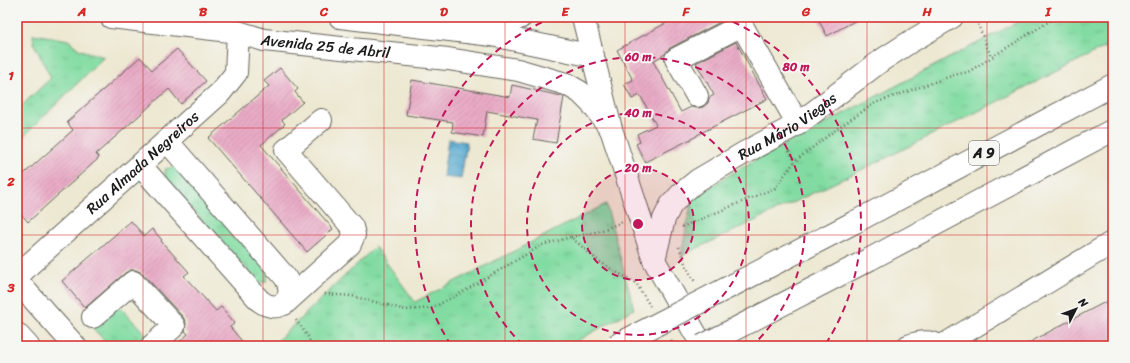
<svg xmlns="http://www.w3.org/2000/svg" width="1130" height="363" font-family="Sriracha,sans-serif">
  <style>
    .grass { fill: url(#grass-tufts); stroke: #4f7c5f }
    .water { fill: url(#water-waves); stroke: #386276 }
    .building { fill: url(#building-hatch) }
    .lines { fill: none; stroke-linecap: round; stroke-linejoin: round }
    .minor-casing { stroke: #65635b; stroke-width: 24 }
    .major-casing { stroke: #65635b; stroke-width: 24 }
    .highway-casing { stroke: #65635b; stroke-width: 24 }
    .path { stroke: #65635b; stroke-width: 2.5; stroke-dasharray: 1 3; stroke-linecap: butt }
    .minor { stroke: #fff; stroke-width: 22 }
    .major { stroke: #fff; stroke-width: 22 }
    .highway { stroke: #fff; stroke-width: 22 }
    .highway-bridge-casing { stroke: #65635b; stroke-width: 24; stroke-linecap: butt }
    .highway-bridge { stroke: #fff; stroke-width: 22 }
    .grid { fill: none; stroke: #d62828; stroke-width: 1; stroke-opacity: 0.55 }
    .ring { fill: none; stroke: #c2185b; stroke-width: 2; stroke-dasharray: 7 5 }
    .labels { text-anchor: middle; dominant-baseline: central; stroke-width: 4; stroke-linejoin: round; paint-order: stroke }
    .shield { fill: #f6f6f2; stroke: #5d5d5c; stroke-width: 1 }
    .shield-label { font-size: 14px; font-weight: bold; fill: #1c1c1c }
    .street-label { font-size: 15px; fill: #1c1c1c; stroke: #f6f6f2 }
    .centre { fill: #c2185b; stroke: #f6f6f2; stroke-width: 2 }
    .ring-label { font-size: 12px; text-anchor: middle; font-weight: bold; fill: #c2185b; stroke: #f6f6f2; stroke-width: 4; stroke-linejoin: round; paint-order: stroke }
    .neatline { fill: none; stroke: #d62828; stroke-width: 1.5 }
    .grid-label { font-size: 13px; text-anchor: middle; font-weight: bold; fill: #d62828 }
  </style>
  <defs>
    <pattern id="grass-tufts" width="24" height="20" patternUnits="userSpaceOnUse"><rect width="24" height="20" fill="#82dca2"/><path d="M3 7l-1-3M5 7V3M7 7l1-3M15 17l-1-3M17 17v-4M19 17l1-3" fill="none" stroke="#70bc8b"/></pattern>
    <pattern id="water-waves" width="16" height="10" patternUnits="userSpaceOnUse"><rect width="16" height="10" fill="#55a9d0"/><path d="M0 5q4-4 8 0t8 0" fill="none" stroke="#4689a8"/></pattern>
    <pattern id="building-hatch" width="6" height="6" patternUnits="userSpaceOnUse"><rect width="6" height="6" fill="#e9abc6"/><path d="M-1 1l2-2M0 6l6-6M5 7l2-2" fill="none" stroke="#c793aa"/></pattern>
  </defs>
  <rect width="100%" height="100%" fill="#f6f6f2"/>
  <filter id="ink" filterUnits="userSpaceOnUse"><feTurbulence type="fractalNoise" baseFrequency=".025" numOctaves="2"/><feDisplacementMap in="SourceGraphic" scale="8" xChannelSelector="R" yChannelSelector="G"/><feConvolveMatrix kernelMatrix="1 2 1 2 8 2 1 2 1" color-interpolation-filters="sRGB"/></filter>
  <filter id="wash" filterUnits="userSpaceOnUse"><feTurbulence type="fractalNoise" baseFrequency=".012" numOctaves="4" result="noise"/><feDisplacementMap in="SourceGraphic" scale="16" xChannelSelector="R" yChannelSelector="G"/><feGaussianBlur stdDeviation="0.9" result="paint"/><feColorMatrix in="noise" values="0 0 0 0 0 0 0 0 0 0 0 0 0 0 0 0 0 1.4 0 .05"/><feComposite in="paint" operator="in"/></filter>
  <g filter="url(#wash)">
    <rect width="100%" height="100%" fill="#ede8d1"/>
    <g class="grass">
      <polygon points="1027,17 1113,17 1113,43 882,160 681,256 692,199 742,167"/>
      <polygon points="33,34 68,40 80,50 104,57 17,143 17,110 51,78 34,44"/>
      <polygon points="174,167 182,173 268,272 266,282 259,283 165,179 165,169"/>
      <polygon points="606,204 634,309 568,346 269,346 276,342 375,247 415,302"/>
      <polygon points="118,305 149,338 141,346 109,346 92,327"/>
    </g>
    <polygon class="water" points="448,139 467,142 461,179 443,177"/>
    <g id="blocks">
      <g class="building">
        <polygon points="677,17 722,17 724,20 670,48 665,54 653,61 681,112 691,107 697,108 703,107 708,103 709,98 714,95 696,63 736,42 767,99 697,135 697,136 645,162 636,144 640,142 637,134 656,125 640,95 632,99 624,84 633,80 617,50"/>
        <polygon points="817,17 862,17 827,36"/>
        <polygon points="177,49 206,81 181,104 169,89 96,154 99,158 28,222 17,209 17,180 73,130 67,122 140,57 152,70"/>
        <polygon points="280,68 298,89 295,92 303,102 282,120 285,124 261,145 333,229 307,252 208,138 269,86 264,81"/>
        <polygon points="412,80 510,97 512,85 561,96 564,97 556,143 533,139 537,120 487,111 483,137 452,132 453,122 406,115"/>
        <polygon points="131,221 144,236 152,229 162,240 161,241 189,272 184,276 216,311 221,307 235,323 230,327 246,346 175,346 188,334 185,331 186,323 183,317 142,273 136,270 130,270 125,273 85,308 62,281"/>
        <polygon points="1113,298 1113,346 1023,346 1069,321"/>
      </g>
    </g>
  </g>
  <g filter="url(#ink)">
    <use href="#blocks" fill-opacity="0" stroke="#65635b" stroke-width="1"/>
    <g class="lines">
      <g class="minor-casing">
        <g id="minor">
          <polyline points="737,17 798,124"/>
          <polyline points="697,96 676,59 742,25"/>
          <path d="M140 165 260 301C280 316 298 297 285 277L167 141"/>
          <path id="s1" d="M654 260 664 219 671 205 682 193 698 180 744 153 798 124 882 60 910 42 952 17"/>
          <path id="s2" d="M17 277 31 263 220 93 236 73 238 32"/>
          <polyline points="17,281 75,346"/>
          <polyline points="284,304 350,244 354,235 352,227 286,150 321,120"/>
          <polyline points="93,317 133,282 174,326 152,346"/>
          <polyline points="17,334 28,346"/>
          <path d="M908 346C919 342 929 340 939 346"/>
          <polyline points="942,346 1113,242"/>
        </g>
      </g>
      <g class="major-casing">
        <g id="major">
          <path id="s3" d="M111 17 238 32 264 40 448 59 518 70 566 84 580 92 592 104 611 129"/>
          <polyline points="340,17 492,35 593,56"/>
          <polyline points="583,17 611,129 654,260 695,333 704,346"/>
          <polyline points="478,29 497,28 521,17"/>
        </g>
      </g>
      <g class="highway-casing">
        <g id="highway">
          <polyline points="855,222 1113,85"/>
          <polyline points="870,259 1113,130"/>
        </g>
      </g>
      <g class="path">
        <polyline points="975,17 991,57"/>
        <polyline points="789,151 795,161"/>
        <polyline points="682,227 775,188 795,161 838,128 875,103 954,75 968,72 1056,17"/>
        <polyline points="571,237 600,231 622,222"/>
        <polyline points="679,247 686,266 695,282"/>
        <polyline points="325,294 352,296 406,310 432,308 461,293 542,245 571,237 597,260 616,272 636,283 650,306"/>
        <polyline points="296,320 309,338 311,346"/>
        <polyline points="671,340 675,346"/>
        <polyline points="865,346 871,344 872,346"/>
      </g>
      <use href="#minor" class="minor"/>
      <use href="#major" class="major"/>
      <use href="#highway" class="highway"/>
      <g class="highway-bridge-casing">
        <g id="highway-bridge">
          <polyline points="615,346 855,222"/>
          <polyline points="702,346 870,259"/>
        </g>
      </g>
      <use href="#highway-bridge" class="highway-bridge"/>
    </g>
  </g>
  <path class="grid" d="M143 17V346M263 17V346M384 17V346M505 17V346M625 17V346M746 17V346M867 17V346M987 17V346M17 128H1113M17 235H1113"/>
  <circle cx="638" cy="224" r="56" fill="#c2185b" fill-opacity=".12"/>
  <g class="ring">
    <circle cx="638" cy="224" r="56"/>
    <circle cx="638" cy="224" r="111"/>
    <path d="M523 345A167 167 0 1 1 753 345"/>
    <path d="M451 345A223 223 0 0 1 554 17M722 17A223 223 0 0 1 825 345"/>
  </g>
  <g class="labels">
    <rect class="shield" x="969" y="141" width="30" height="24" rx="3"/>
    <g class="shield-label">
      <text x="984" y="153">A 9</text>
    </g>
    <g class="street-label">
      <text stroke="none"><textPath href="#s3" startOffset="217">Avenida 25 de Abril</textPath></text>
      <text stroke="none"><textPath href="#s1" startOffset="199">Rua Mário Viegas</textPath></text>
      <text stroke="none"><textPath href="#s2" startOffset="170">Rua Almada Negreiros</textPath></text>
    </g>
  </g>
  <circle cx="638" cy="224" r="6" class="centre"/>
  <g class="ring-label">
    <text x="638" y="61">60 m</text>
    <text x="796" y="71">80 m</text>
    <text x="638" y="117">40 m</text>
    <text x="638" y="172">20 m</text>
  </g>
  <rect width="1130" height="363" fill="none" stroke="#f6f6f2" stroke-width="44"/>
  <g transform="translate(1076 309) rotate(48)" stroke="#f6f6f2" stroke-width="3" paint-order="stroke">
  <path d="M0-3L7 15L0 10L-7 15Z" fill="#1c1c1c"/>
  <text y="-6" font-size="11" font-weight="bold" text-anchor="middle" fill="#1c1c1c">N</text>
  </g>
  <rect x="22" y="22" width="1086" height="319" class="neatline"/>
  <g class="grid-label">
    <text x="82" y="16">A</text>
    <text x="203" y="16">B</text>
    <text x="324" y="16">C</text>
    <text x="444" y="16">D</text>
    <text x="565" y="16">E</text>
    <text x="686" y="16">F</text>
    <text x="806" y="16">G</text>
    <text x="927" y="16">H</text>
    <text x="1048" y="16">I</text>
    <text x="11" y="80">1</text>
    <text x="11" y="186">2</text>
    <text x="11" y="292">3</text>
  </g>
</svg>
